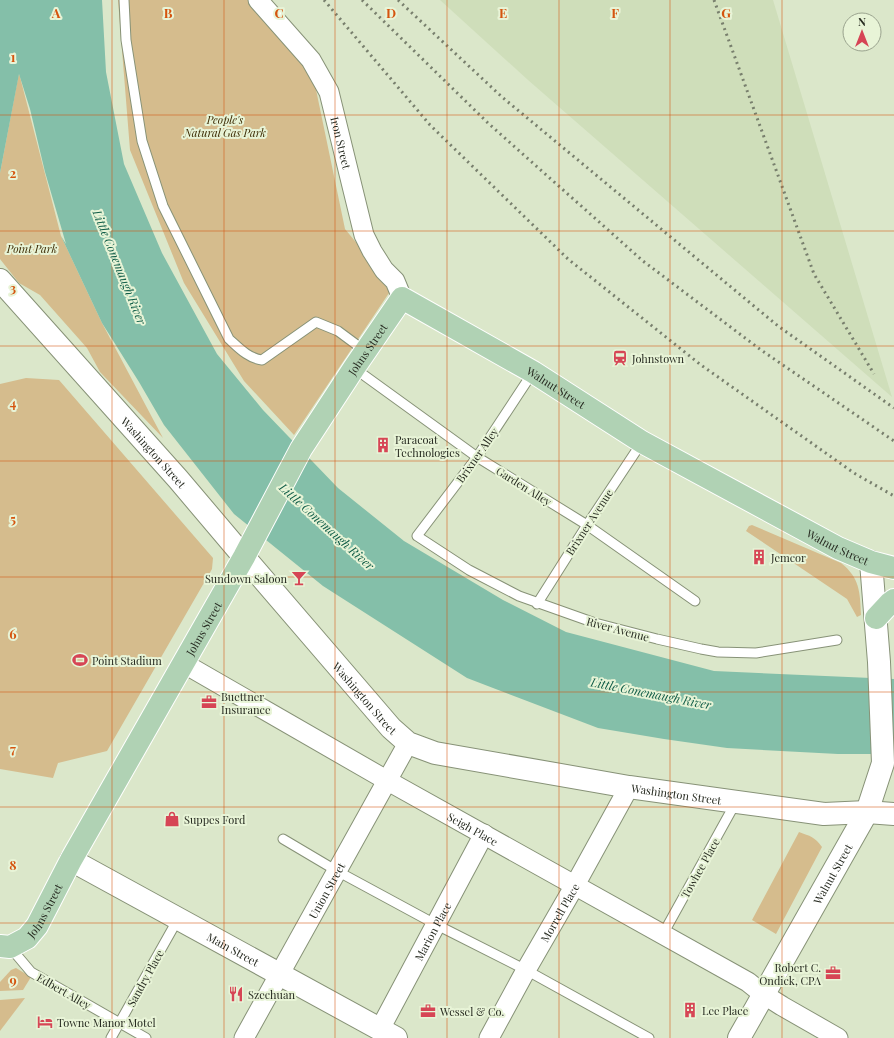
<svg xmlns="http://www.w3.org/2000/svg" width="894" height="1038" font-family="'Playfair Display',serif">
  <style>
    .built { fill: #cfdeba }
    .green { fill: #d5bc8d }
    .water { fill: #84bfa9 }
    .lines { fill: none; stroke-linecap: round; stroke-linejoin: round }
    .service-casing { stroke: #879277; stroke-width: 11 }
    .minor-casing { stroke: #879277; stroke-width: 21 }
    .tertiary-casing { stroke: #879277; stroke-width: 24 }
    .secondary-casing { stroke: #879277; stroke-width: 24 }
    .primary-casing { stroke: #fff; stroke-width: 24 }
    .service { stroke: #fff; stroke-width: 9 }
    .minor { stroke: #fff; stroke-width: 19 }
    .tertiary { stroke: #fff; stroke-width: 22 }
    .secondary { stroke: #fff; stroke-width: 22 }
    .primary { stroke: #b0d2b4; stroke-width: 22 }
    .rail { stroke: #787f6d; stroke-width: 3; stroke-dasharray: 2 4; stroke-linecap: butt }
    .grid { fill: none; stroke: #d5540e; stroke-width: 1; stroke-opacity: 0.55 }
    .labels { text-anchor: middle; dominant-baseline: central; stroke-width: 4; stroke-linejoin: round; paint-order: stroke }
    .park-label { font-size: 11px; font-style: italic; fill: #3c2a02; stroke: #e8f4d7 }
    .street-label { font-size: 11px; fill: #262a20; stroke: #e8f4d7 }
    .poi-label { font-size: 11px; fill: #262a20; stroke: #e8f4d7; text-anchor: start }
    .water-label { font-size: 12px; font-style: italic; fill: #105d47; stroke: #e8f4d7 }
    .grid-label { font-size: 13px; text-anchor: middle; font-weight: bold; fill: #d5540e; stroke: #e8f4d7; stroke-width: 4; stroke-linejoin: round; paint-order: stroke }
  </style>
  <rect width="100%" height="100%" fill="#dbe7ca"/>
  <polygon class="built" points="440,0 773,0 892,397 528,80"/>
  <g class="green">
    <polygon points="118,0 251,0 259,8 314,80 345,229 393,287 294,435 244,381 184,283 130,150"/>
    <polygon points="19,73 61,236 102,323 163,438 100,372 87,348 40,295 19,283 0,259 0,173"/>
    <polygon points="26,378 59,380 213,558 212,569 107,751 58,763 53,778 0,769 0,384"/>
    <path d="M752 525 841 563C860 578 860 592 861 615L857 617 847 599 746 531 749 526Z"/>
    <path d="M799 832C810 836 815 837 822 847L776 934 752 920Z"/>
    <polygon points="16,968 31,977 23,990 0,991 0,982 11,970"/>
    <polygon points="25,998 0,1031 0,1000"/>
  </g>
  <polygon class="water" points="0,0 102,0 106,72 124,164 162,253 217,354 263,410 338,488 404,541 503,600 566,632 714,671 894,679 894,754 838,754 727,748 664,739 598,728 467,678 323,586 234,514 164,425 139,382 102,323 61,236 66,244 45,172 30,109 19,74 0,173"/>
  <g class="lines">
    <g class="service-casing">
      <g id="service">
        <path d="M124 0 126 40 142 141 163 206 229 339C239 348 248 358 262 360L316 322 338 331 365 351"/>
        <polyline points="354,368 477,457 587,525 695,601"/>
        <polyline points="533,372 477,457 417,536 469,570 519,596 595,623 657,639 701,649 718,652 756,653 837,640"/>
        <polyline points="537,604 587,525 642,442"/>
        <polyline points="283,839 337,871 435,924 526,970 649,1038"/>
        <polyline points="663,934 736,802"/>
        <polyline points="10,947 31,972 146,1038"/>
        <polyline points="111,1038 178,919"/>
      </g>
    </g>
    <g class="minor-casing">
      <g id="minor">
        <path id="s1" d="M258 0 311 60 329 92 364 235 372 251 384 270 395 281 402 298"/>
        <path id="s2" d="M183 663 388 781 748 982 763 994 782 1006 838 1038"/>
        <path id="s3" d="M380 1029 484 834"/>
        <path id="s4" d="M244 1038 408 743"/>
        <path id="s5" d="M489 1038 526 970 575 885 629 787"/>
      </g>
    </g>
    <g class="tertiary-casing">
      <g id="tertiary">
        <path id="s6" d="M71 860 396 1038"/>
        <path id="s7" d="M739 1038 867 812"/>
      </g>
    </g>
    <g class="secondary-casing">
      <g id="secondary">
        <path id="s8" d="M0 280 178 479 244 557 391 728 408 743 435 753 629 787 737 802 824 814 867 812 894 814"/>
        <polyline points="867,812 883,763 879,662 871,562"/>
      </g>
    </g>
    <g class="primary-casing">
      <g id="primary">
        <polyline points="876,618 890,603 894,600"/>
        <path id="s9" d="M0 946 10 947 27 938 37 926 71 860 244 557 301 449 354 368 402 298 533 372 642 442 838 548 871 562 894 568"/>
      </g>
    </g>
    <use href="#service" class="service"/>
    <use href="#minor" class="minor"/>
    <use href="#tertiary" class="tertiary"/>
    <use href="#secondary" class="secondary"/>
    <use href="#primary" class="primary"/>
    <g class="rail">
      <polyline points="324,0 430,125 568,259 701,365 854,473 894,496"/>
      <polyline points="362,0 489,124 643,261 761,350 894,441"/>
      <polyline points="398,0 502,97 778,326 894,408"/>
      <polyline points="714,0 814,274 874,374"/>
    </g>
  </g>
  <path class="grid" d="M112 0V1038M224 0V1038M335 0V1038M447 0V1038M559 0V1038M670 0V1038M782 0V1038M0 115H894M0 231H894M0 346H894M0 461H894M0 577H894M0 692H894M0 807H894M0 923H894"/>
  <defs>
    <g id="station-bare" transform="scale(1.2)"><path d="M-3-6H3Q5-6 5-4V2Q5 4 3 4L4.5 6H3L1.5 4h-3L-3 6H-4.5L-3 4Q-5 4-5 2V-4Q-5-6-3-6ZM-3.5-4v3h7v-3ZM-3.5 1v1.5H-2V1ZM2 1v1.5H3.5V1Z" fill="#d64555" stroke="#e8f4d7" stroke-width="2.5" paint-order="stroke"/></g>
    <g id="building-bare" transform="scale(1.2)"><path d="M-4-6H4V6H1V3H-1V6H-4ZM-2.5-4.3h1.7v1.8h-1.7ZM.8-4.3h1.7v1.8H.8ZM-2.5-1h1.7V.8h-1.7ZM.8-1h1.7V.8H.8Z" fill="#d64555" stroke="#e8f4d7" stroke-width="2.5" paint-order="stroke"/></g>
    <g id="bar-bare" transform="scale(1.2)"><path d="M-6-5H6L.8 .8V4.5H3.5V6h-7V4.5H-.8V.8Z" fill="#d64555" stroke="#e8f4d7" stroke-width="2.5" paint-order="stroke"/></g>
    <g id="stadium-bare" transform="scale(1.2)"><path d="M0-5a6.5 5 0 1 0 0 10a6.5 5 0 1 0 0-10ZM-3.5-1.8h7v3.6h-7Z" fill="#d64555" stroke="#e8f4d7" stroke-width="2.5" paint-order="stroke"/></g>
    <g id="office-bare" transform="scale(1.2)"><path d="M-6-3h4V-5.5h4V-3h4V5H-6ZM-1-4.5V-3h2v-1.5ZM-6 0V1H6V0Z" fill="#d64555" stroke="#e8f4d7" stroke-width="2.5" paint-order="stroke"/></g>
    <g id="shop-bare" transform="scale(1.2)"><path d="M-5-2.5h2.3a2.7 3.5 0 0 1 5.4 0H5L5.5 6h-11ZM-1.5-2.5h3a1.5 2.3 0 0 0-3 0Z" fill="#d64555" stroke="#e8f4d7" stroke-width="2.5" paint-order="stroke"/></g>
    <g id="restaurant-bare" transform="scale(1.2)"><path d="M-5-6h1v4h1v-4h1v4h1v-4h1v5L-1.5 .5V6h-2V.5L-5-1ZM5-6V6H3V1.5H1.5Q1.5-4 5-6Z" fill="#d64555" stroke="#e8f4d7" stroke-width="2.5" paint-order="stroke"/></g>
    <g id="hotel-bare" transform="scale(1.2)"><path d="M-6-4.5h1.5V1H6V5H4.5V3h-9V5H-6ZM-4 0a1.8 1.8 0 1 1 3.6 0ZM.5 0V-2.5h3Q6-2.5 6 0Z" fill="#d64555" stroke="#e8f4d7" stroke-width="2.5" paint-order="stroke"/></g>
  </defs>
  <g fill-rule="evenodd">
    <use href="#station-bare" x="620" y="358"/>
    <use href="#building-bare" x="383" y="445"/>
    <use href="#building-bare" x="759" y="557"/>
    <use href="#bar-bare" x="299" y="578"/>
    <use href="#stadium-bare" x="80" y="660"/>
    <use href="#office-bare" x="209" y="702"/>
    <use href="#shop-bare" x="172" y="819"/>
    <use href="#office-bare" x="833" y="973"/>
    <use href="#restaurant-bare" x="236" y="994"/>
    <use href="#building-bare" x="690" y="1010"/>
    <use href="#office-bare" x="428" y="1011"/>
    <use href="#hotel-bare" x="45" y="1022"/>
  </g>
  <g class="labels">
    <g class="park-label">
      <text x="225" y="119">People's<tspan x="225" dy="13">Natural Gas Park</tspan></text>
      <text x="32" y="248">Point Park</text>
    </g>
    <g class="street-label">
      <text stroke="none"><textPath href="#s1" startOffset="169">Iron Street</textPath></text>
      <text stroke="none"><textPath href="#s9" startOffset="710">Johns Street</textPath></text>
      <text stroke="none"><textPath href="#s9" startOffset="950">Walnut Street</textPath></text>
      <text stroke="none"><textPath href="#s8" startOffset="231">Washington Street</textPath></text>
      <text transform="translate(477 455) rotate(-55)">Brixner Alley</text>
      <text transform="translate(524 486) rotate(32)">Garden Alley</text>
      <text transform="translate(589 522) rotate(-57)">Brixner Avenue</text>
      <text stroke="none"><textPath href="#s9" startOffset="1274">Walnut Street</textPath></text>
      <text stroke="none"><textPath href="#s9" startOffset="386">Johns Street</textPath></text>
      <text transform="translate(618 629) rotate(15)">River Avenue</text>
      <text stroke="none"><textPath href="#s8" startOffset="555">Washington Street</textPath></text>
      <text stroke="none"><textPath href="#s8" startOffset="891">Washington Street</textPath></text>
      <text stroke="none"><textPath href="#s2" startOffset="334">Seigh Place</textPath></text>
      <text transform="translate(700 868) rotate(-61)">Towhee Place</text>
      <text stroke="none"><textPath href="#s7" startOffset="189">Walnut Street</textPath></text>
      <text stroke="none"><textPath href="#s4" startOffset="169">Union Street</textPath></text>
      <text stroke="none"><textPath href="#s9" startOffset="62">Johns Street</textPath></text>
      <text stroke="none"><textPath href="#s5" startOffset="144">Morrell Place</textPath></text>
      <text stroke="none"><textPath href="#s3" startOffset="111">Marion Place</textPath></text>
      <text stroke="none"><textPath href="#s6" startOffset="185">Main Street</textPath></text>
      <text transform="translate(145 978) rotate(-61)">Sandry Place</text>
      <text transform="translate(64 991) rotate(30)">Edbert Alley</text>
    </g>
    <g class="poi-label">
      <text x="632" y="358">Johnstown</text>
      <text x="395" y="439">Paracoat<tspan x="395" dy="13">Technologies</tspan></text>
      <text x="771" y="557">Jemcor</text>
      <text x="287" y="578" text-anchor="end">Sundown Saloon</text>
      <text x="92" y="660">Point Stadium</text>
      <text x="221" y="696">Buettner<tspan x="221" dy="13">Insurance</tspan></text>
      <text x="184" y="819">Suppes Ford</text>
      <text x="821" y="967" text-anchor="end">Robert C.<tspan x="821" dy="13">Ondick, CPA</tspan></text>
      <text x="248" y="994">Szechuan</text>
      <text x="702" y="1010">Lee Place</text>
      <text x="440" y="1011">Wessel &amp; Co.</text>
      <text x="57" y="1022">Towne Manor Motel</text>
    </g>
    <g class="water-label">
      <text transform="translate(120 267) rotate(68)">Little Conemaugh River</text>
      <text transform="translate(327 526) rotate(42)">Little Conemaugh River</text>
      <text transform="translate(651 693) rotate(11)">Little Conemaugh River</text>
    </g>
  </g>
  <g class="grid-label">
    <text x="56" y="18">A</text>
    <text x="168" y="18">B</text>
    <text x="279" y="18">C</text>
    <text x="391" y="18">D</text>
    <text x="503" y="18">E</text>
    <text x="615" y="18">F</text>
    <text x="726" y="18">G</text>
    <text x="13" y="62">1</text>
    <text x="13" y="178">2</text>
    <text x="13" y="293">3</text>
    <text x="13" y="408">4</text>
    <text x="13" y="524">5</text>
    <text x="13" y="639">6</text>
    <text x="13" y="754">7</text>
    <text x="13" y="870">8</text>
    <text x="13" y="985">9</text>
  </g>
  <g transform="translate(862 32)"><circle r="19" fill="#e8f4d7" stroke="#9aa38e"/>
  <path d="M0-3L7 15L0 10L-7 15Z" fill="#d64555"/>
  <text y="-6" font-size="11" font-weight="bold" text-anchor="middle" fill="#262a20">N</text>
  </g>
</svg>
